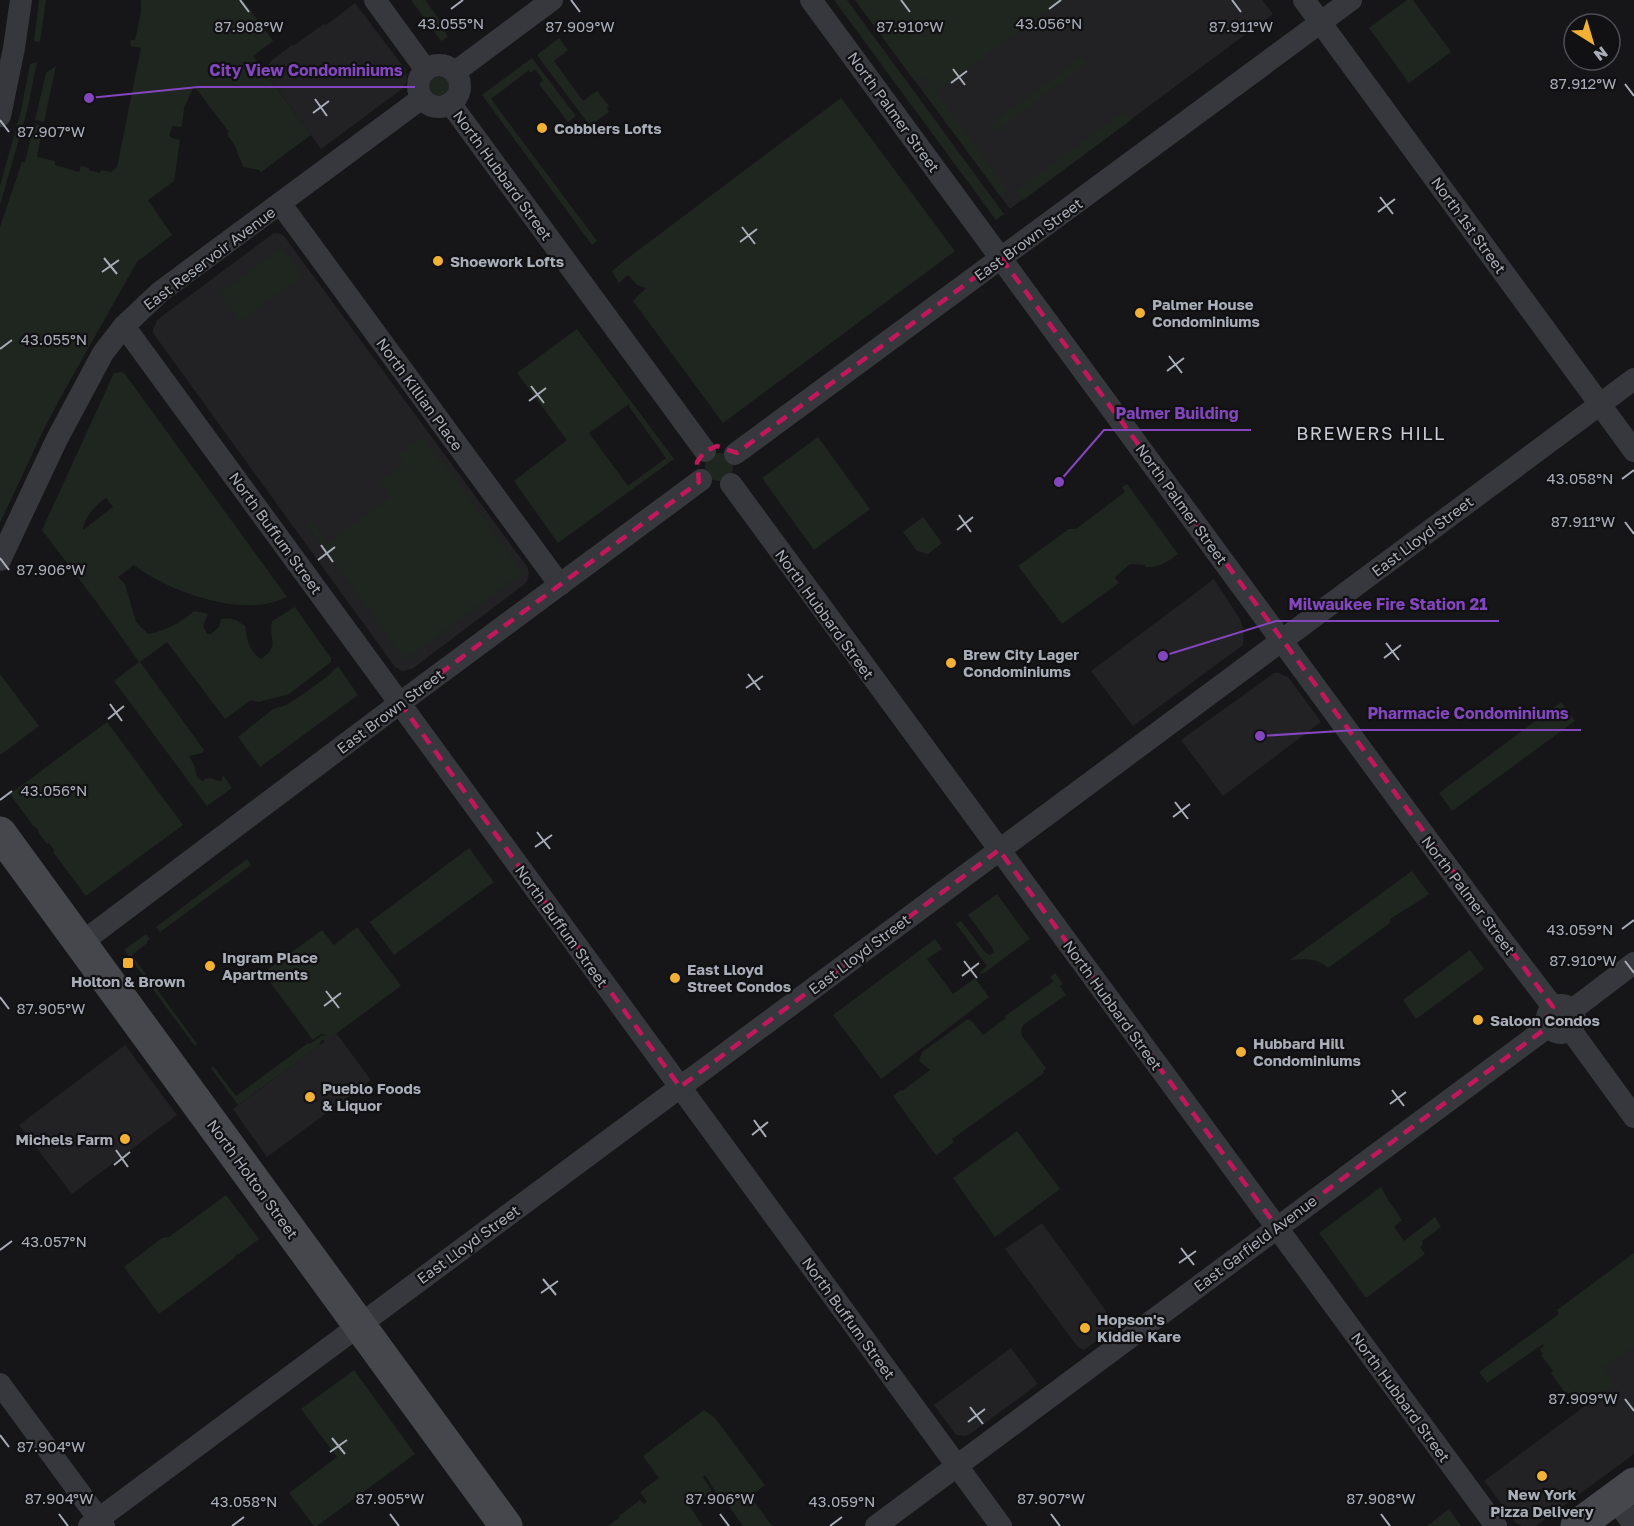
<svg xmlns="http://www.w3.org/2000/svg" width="1634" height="1526" font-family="'Golos Text',sans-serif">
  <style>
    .built { fill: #222225 }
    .green { fill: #1e261f; fill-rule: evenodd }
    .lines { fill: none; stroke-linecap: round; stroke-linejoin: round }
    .minor { stroke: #37383d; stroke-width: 22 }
    .secondary { stroke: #45474d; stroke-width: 33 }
    .marked { fill: none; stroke: #c2185b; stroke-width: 4.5; stroke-dasharray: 12 8; stroke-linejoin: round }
    .ticks { fill: none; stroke: #a8adb8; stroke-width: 2 }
    .poi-dot { fill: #f2b134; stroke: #111113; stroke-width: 2 }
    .labels { text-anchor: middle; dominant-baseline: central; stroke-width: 4.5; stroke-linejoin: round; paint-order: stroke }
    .street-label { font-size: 15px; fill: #a8adb8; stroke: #111113 }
    .poi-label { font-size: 15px; font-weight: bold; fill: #a8adb8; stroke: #111113; text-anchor: start }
    .quarter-label { font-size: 18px; letter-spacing: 1.5px; fill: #c9ccd4; stroke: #111113 }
    .ticks-label { font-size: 15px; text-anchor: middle; fill: #a8adb8; stroke: #111113; stroke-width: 4.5; stroke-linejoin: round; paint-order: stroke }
    .leader { fill: none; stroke: #8446be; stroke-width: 2 }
    .callout-dot { fill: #8446be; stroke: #111113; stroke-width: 2 }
    .callout-label { font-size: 16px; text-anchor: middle; font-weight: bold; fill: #8446be; stroke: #111113; stroke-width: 4.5; stroke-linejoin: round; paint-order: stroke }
  </style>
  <rect width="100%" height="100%" fill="#161618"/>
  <g class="built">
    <polygon points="855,0 1262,0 1273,14 1010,209"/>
    <polygon points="355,3 405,69 407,78 406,83 402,89 321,149 263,69 270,63 270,62 292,45 293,46 324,24 326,25"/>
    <polygon points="274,233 281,234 284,236 528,568 529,576 526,583 412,669 402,671 395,667 153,333 153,330 157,320"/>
    <polygon points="1214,579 1240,619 1244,632 1243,645 1133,726 1091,671"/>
    <polygon points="1274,673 1279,673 1289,678 1321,722 1223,796 1181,740"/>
    <polygon points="336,1033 371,1080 267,1157 233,1109"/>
    <polygon points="125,1045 177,1115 72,1194 19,1125"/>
    <polygon points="1042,1223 1117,1326 1084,1350 1077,1346 1005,1249"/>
    <polygon points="1634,1339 1634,1454 1536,1526 1522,1526 1516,1523 1484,1481 1612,1386 1598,1366"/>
    <polygon points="1011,1348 1038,1384 970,1434 965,1436 957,1435 954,1432 934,1405"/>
  </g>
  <g class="green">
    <polygon points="39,0 46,0 40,42 34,41"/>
    <polygon points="141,0 243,0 273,41 253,56 311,135 261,172 259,170 243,167 235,146 227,134 229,132 194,86 184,108 182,127 173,126 169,135 172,138 180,140 174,181 148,200 172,235 137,262 63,393 43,431 0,523 0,227 22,162 25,162 34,124 43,126 37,157 55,161 55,165 79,172 81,166 89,168 89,170 100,173 101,170 111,172 117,167 141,48 130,46 131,40 135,40 141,12"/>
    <polygon points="411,0 425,0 447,30 445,32 448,37 441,41"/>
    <polygon points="834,0 847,0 1004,214 996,220"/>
    <polygon points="855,0 1061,0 936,92 1008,190 1000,196 922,90 930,84 925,77 916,83"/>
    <polygon points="1407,0 1413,0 1451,52 1409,83 1369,28"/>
    <polygon points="559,38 568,50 554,61 583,101 597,91 609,106 607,108 609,112 590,126 537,55"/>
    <polygon points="1081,57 1086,59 1086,64 997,131 993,130 991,127 992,123"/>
    <polygon points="532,58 576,116 568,122 539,84 543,80 535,69 531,73 529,70 491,99 597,241 592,245 482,95"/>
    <polygon points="37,62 27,111 0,205 0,186 21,111 30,64"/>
    <polygon points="56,66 44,122 35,120 46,73"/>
    <circle cx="439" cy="86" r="14"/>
    <polygon points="841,98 955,251 723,423 633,301 646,288 637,285 628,275 619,283 612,271 624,261"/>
    <polygon points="1124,111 1131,120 1023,200 1016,191"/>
    <polygon points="282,247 303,276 240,321 219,294"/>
    <path d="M577 329 674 459 558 543 514 481 567 440 517 373ZM629 404 630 408 666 458 628 486 589 433Z"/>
    <path d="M121 372 125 374 287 597C280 600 272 603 265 604 226 611 164 589 134 565L118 577 125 584 136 622 148 634C165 631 181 623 194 611L208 614 203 626 207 634H211L219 627 221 619C232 617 237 620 245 626 247 639 249 652 261 659 281 646 268 639 272 621L295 607 331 658V662L289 694 259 702 251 700 225 719 167 642 140 662 204 750 202 753 189 756 194 765 197 777 202 781C210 776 213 779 221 782L223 775 232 788 207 806 114 681 139 662 98 604 42 530 114 373ZM106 498 113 507 83 530C83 519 97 503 106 498Z"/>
    <polygon points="422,437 441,463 443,462 519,568 519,575 405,660 307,524 311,520 328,543 390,497 380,482 404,464 397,455"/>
    <polygon points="818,437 870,509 814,550 762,478"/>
    <circle cx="719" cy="467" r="14"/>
    <path d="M1127 484 1178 554C1167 562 1159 568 1145 567V565L1130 564 1116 576 1115 578 1119 583 1062 624 1018 566 1069 529H1076L1125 492 1122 487Z"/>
    <polygon points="923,517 942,543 928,554 917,551 903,532"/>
    <polygon points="338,666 358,695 260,767 238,737 273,709 286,705 302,695 328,676"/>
    <polygon points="0,674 39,726 0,755"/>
    <polygon points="1561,702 1575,721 1452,811 1439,793"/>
    <polygon points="107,722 183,825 86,896 53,852 54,850 49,843 47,844 38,832 39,831 35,826 34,827 10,794"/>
    <polygon points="469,848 494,882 394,955 370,922"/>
    <polygon points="247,859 251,865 160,932 156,927"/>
    <path d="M1412 871 1429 894C1416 904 1403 910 1390 919V923L1328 968C1318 957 1303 959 1290 960Z"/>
    <polygon points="997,894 1030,939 984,973 980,974 979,973 987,966 956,924 961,921 985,952 990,955 994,952 992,947 968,915"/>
    <polygon points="357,927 401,986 326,1041 321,1040 319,1046 238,1105 211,1068 213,1066 236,1096 308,1043 310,1044 321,1036 328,1035 321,1034 313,1040 263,973 322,930 334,945"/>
    <polygon points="146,934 150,939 147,941 147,943 132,955 197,1044 195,1046 124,950"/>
    <polygon points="935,939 942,949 927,959 953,994 975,978 989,997 881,1079 833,1015"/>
    <polygon points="1470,950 1484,969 1416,1019 1403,1000"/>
    <polygon points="1055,973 1063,984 1060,986 1066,995 1023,1025 1021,1030 1022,1036 1046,1068 1043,1071 1044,1073 952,1139 954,1142 937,1155 935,1154 893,1096 901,1090 902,1091 930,1070 919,1061 922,1052 968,1019 973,1022 983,1035 1006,1018 1005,1016 1054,981 1050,977"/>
    <polygon points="1017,1131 1060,1189 995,1237 953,1178"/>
    <polygon points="1381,1187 1388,1200 1402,1220 1394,1227 1404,1241 1435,1217 1441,1227 1422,1241 1423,1244 1420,1247 1425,1254 1366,1298 1319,1233"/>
    <polygon points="226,1195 259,1239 239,1254 237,1254 233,1259 159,1314 124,1267 162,1238 169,1237"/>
    <polygon points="1634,1253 1634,1346 1603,1368 1615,1384 1585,1406 1583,1403 1579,1406 1569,1393 1566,1394 1551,1373 1553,1371 1541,1355 1543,1354 1540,1350 1544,1346 1543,1344 1487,1383 1479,1372 1559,1314 1557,1310"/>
    <polygon points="354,1370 415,1454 317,1526 314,1526 289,1493 337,1457 301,1409"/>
    <polygon points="704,1410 715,1418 765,1485 750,1496 772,1526 743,1526 723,1498 720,1495 718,1496 705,1475 703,1477 712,1491 690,1507 703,1526 608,1526 620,1517 619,1516 640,1500 644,1504 647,1502 640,1492 659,1478 643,1456"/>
    <polygon points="1449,1509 1461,1526 1427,1526"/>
  </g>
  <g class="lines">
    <g class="minor">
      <polyline points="375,0 426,70"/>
      <polyline points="811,0 1489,923 1553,1007"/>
      <polyline points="1304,0 1634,451"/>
      <circle cx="439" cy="86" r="21"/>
      <polyline points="455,72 552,0"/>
      <polyline points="450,103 705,451"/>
      <polyline points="0,116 14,48 21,0"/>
      <polyline points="280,203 560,585"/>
      <polyline points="124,326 1001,1526"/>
      <polyline points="735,454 1351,0"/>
      <polyline points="731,484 1496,1526"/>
      <polyline points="0,560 57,439 103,353 124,326 160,292 422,98"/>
      <polyline points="81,943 400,703 701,480"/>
      <circle cx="1561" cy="1019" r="14"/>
      <polyline points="1572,1010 1634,963"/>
      <polyline points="1570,1029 1634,1117"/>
      <polyline points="0,1384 104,1526"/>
      <polyline points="1614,1498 1634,1525"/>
      <polyline points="89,1526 1634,379"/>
      <polyline points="876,1526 1549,1026"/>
    </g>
    <g class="secondary">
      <polyline points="0,833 506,1526"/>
      <polyline points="1577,1526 1634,1484"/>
    </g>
  </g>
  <path class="marked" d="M1001 258 1553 1007 1547 1016 1549 1026 1277 1227 999 850 680 1087 400 703 699 482 697 462 705 451 717 446 737 453Z"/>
  <path class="ticks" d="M240 0 249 12M571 0 580 12M901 0 910 12M1232 0 1241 12M451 9 463 0M1049 9 1061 0M953 69 965 85M951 83 967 71M1625 84 1634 96M315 99 327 116M313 113 329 101M0 120 9 132M1380 197 1393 214M1378 212 1395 199M742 227 755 244M740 242 757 229M104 258 117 274M102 272 119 260M0 349 12 340M1169 356 1182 373M1167 371 1184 358M531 386 544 403M529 401 546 388M1622 479 1634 470M959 515 971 532M1625 522 1634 534M957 530 973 517M321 545 333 562M0 558 9 570M318 560 335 547M1386 643 1399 660M1384 658 1401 645M748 674 760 690M746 688 763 676M110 704 122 721M108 719 124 706M0 800 12 791M1175 802 1188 819M1173 817 1190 804M537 832 550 849M535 847 552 835M1622 929 1634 920M964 961 977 978M1625 961 1634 973M962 976 979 963M326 991 339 1008M0 997 9 1009M324 1006 341 993M1392 1090 1404 1106M1390 1104 1406 1092M754 1120 766 1137M752 1135 768 1122M116 1150 128 1167M114 1165 130 1152M1181 1248 1194 1265M0 1250 12 1241M1179 1263 1196 1251M543 1279 556 1295M541 1293 558 1281M1625 1399 1634 1411M970 1407 983 1424M968 1422 985 1409M0 1435 9 1447M332 1438 345 1454M330 1452 347 1440M59 1514 68 1526M390 1514 399 1526M720 1514 729 1526M1051 1514 1060 1526M1381 1514 1390 1526M232 1526 244 1517M830 1526 842 1517"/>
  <g class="poi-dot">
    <circle cx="542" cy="128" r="6"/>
    <circle cx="438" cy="261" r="6"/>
    <circle cx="1140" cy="313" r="6"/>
    <circle cx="951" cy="663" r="6"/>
    <rect x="122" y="957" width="12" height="12" rx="3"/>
    <circle cx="210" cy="966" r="6"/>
    <circle cx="675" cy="978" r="6"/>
    <circle cx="1478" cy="1020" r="6"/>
    <circle cx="1241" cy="1052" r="6"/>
    <circle cx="310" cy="1097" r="6"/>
    <circle cx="125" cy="1139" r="6"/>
    <circle cx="1085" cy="1328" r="6"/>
    <circle cx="1542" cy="1476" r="6"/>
  </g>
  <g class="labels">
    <g class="street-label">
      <text transform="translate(894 112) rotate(54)">North Palmer Street</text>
      <text transform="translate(503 175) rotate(54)">North Hubbard Street</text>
      <text transform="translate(1469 225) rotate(54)">North 1st Street</text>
      <text transform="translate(1028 239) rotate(-36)">East Brown Street</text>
      <text transform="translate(209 258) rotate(-37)">East Reservoir Avenue</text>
      <text transform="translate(420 394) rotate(54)">North Killian Place</text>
      <text transform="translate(1182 504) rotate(54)">North Palmer Street</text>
      <text transform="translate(276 533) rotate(54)">North Buffum Street</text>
      <text transform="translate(1422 536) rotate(-37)">East Lloyd Street</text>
      <text transform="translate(825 614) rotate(54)">North Hubbard Street</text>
      <text transform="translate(390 711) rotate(-37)">East Brown Street</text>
      <text transform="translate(1469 895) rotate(53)">North Palmer Street</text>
      <text transform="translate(562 926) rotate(54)">North Buffum Street</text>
      <text transform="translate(859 954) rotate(-37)">East Lloyd Street</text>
      <text transform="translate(1113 1005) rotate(54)">North Hubbard Street</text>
      <text transform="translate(253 1179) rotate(54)">North Holton Street</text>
      <text transform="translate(1255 1243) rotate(-37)">East Garfield Avenue</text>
      <text transform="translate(468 1244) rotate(-36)">East Lloyd Street</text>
      <text transform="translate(849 1318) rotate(54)">North Buffum Street</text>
      <text transform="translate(1401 1397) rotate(54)">North Hubbard Street</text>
    </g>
    <g class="poi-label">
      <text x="554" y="128">Cobblers Lofts</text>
      <text x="450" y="261">Shoework Lofts</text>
      <text x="1152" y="304">Palmer House<tspan x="1152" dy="17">Condominiums</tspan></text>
      <text x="963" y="654">Brew City Lager<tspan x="963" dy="17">Condominiums</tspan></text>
      <text x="222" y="957">Ingram Place<tspan x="222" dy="17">Apartments</tspan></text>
      <text x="687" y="969">East Lloyd<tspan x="687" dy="17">Street Condos</tspan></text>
      <text x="128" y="981" text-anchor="middle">Holton &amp; Brown</text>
      <text x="1490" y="1020">Saloon Condos</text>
      <text x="1253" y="1043">Hubbard Hill<tspan x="1253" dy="17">Condominiums</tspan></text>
      <text x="322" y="1088">Pueblo Foods<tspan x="322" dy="17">&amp; Liquor</tspan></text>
      <text x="113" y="1139" text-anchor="end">Michels Farm</text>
      <text x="1097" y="1319">Hopson's<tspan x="1097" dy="17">Kiddie Kare</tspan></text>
      <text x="1542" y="1494" text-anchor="middle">New York<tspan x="1542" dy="17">Pizza Delivery</tspan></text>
    </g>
    <g class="quarter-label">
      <text x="1371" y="433">BREWERS HILL</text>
    </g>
  </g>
  <g class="ticks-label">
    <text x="1049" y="29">43.056°N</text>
    <text x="451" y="29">43.055°N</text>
    <text x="249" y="32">87.908°W</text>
    <text x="580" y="32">87.909°W</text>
    <text x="1241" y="32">87.911°W</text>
    <text x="910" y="32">87.910°W</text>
    <text x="1583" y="89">87.912°W</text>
    <text x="51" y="137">87.907°W</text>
    <text x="54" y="345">43.055°N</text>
    <text x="1580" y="484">43.058°N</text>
    <text x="1583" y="527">87.911°W</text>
    <text x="51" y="575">87.906°W</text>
    <text x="54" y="796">43.056°N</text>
    <text x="1580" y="935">43.059°N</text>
    <text x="1583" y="966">87.910°W</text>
    <text x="51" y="1014">87.905°W</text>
    <text x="54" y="1247">43.057°N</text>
    <text x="1583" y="1404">87.909°W</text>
    <text x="51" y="1452">87.904°W</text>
    <text x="59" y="1504">87.904°W</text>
    <text x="390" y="1504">87.905°W</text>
    <text x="720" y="1504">87.906°W</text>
    <text x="1051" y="1504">87.907°W</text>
    <text x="1381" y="1504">87.908°W</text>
    <text x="244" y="1507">43.058°N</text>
    <text x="842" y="1507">43.059°N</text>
  </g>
  <path class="leader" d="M89 98L198 87H415M1059 482L1104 430H1251M1163 656L1276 621H1499M1260 736L1356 730H1581"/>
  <g class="callout-dot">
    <circle cx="89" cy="98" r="6"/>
    <circle cx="1059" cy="482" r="6"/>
    <circle cx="1163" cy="656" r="6"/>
    <circle cx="1260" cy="736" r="6"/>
  </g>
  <g class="callout-label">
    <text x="306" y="76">City View Condominiums</text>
    <text x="1177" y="419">Palmer Building</text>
    <text x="1388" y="610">Milwaukee Fire Station 21</text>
    <text x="1468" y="719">Pharmacie Condominiums</text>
  </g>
  <g transform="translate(1592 42) rotate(143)"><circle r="28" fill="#111113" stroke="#4d4f55" stroke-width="1.5"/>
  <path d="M0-4.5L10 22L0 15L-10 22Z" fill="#f2b134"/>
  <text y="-9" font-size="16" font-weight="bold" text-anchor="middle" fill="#a8adb8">N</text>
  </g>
</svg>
